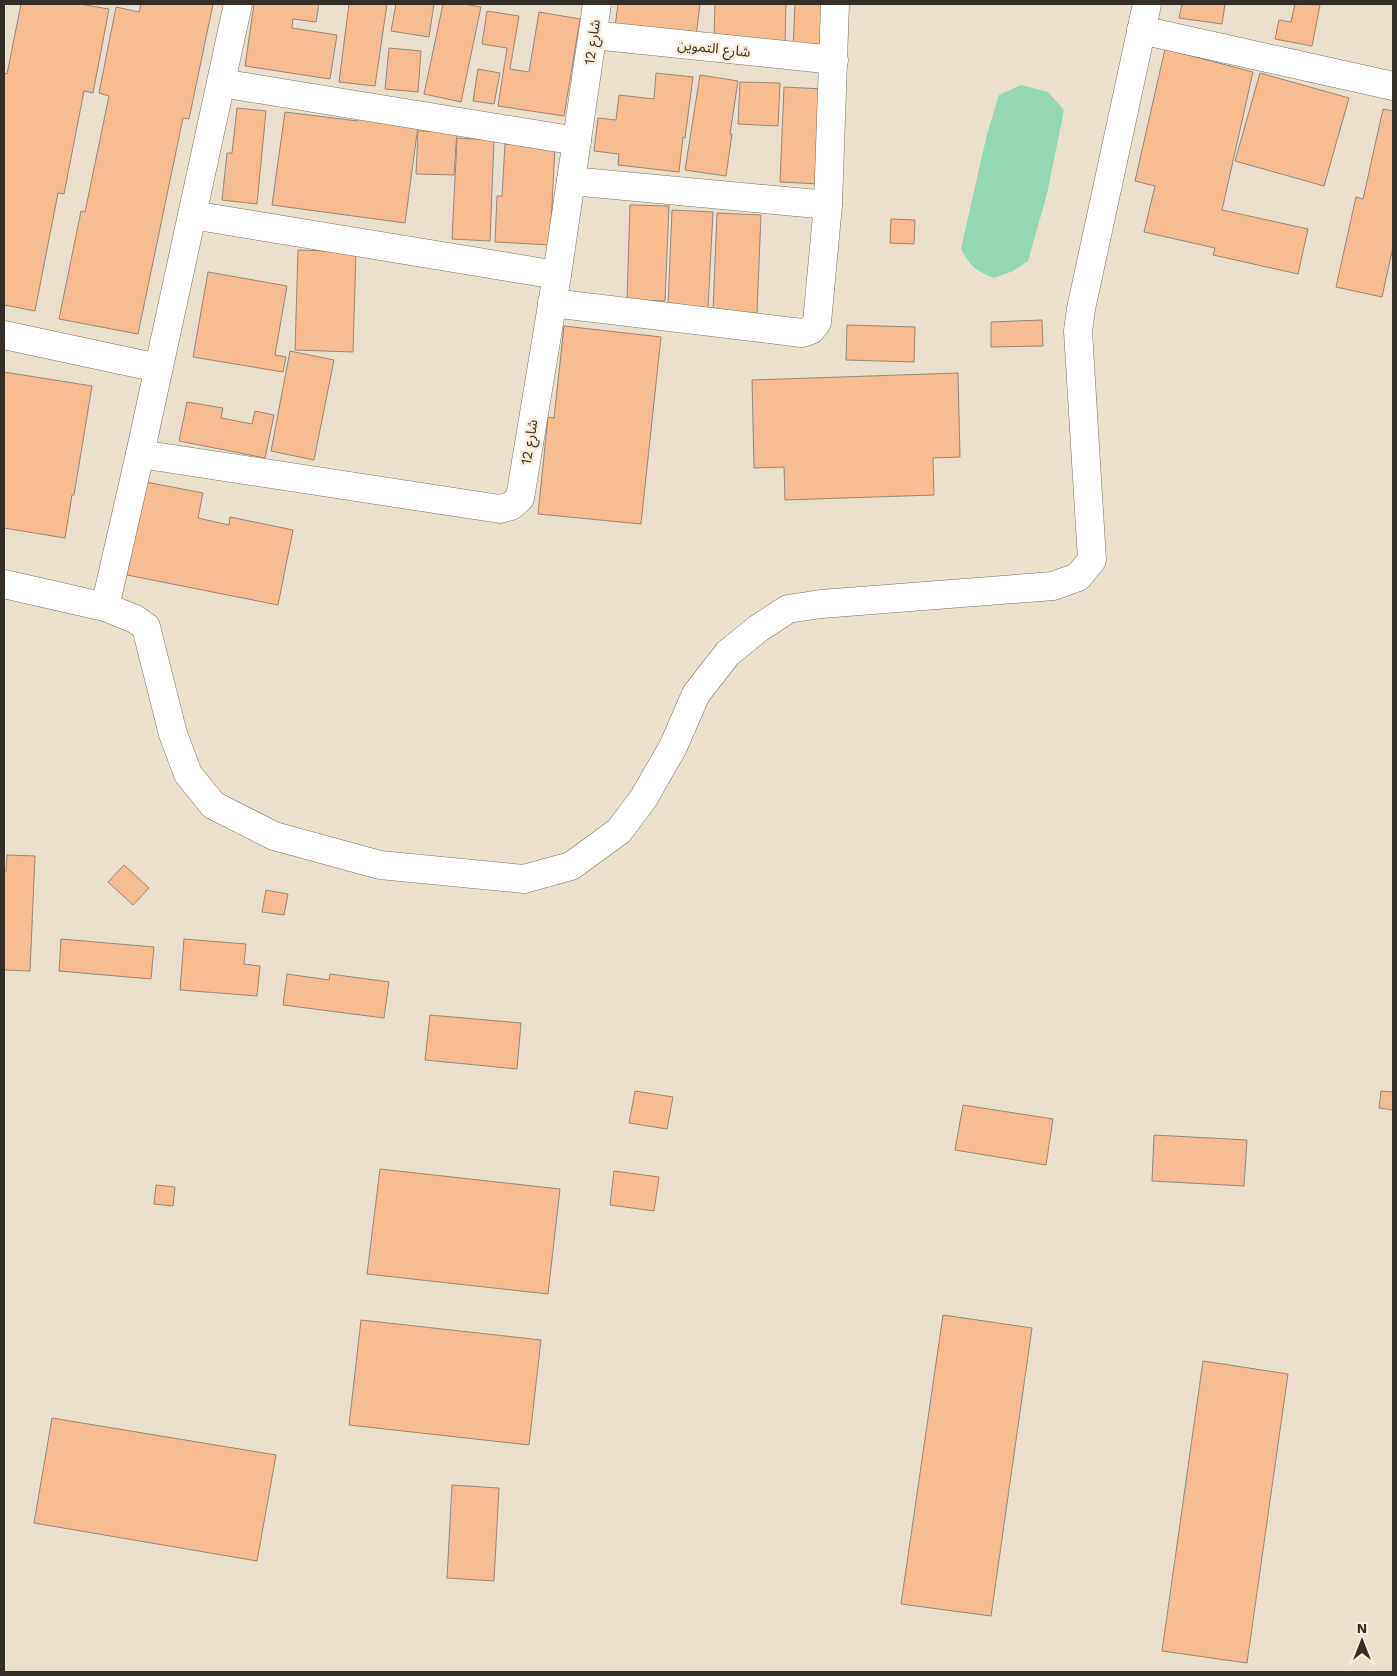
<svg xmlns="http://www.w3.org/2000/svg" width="1397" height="1676" font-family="'Work Sans','Noto Sans Arabic',sans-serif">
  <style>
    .green { fill: #93d7b5 }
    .building { fill: #f7bc8f; stroke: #97867a }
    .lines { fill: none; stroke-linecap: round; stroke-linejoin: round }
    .minor-casing { stroke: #7b7261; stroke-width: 29 }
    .minor { stroke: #fff; stroke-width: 28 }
    .labels { text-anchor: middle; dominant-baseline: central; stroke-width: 5; stroke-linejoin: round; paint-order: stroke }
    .street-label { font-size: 14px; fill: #332f28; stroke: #f9eedb }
  </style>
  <rect width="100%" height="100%" fill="#ebe0ce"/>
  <path class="green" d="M1021 85 1048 92 1064 110 1047 194 1028 261 1013 271 994 278C976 271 969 266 961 248L987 134 999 95Z"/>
  <g class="building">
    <polygon points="21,4 79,4 109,9 93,93 84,91 64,194 58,193 35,311 4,305 4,73 7,74"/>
    <polygon points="141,4 213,4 189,119 183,118 138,334 59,319 81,211 85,212 109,96 99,93 116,7 139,12"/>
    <polygon points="254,4 319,4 316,22 293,19 292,28 337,35 330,79 245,66"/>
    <polygon points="349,4 387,4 375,86 339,82"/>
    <polygon points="396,4 434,4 429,37 391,31"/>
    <polygon points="443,4 463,4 481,7 461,102 424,94"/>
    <polygon points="618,4 700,4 696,36 615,27"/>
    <polygon points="715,4 786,4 785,43 714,40"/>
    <polygon points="795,4 825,4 823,48 793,47"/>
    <polygon points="1182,4 1225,4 1222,24 1179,18"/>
    <polygon points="1295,4 1320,5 1312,46 1275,39 1279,20 1291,22"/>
    <polygon points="487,11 519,16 510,69 529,72 539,12 580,19 564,116 498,106 507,48 482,44"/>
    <polygon points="389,48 421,51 418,92 385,89"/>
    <polygon points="1165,49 1253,72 1222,210 1308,229 1298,274 1213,255 1215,248 1144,232 1155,186 1135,181"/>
    <polygon points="478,69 500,73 494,104 473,101"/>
    <polygon points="656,73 693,77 685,138 683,137 679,172 618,165 619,154 594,151 598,118 616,120 619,95 654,99"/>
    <polygon points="1260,73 1349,98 1324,186 1235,161"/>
    <polygon points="700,75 738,81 730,134 732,134 726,176 685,170"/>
    <polygon points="740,82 780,83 778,126 738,124"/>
    <polygon points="784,87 824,89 821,184 780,182"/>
    <polygon points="237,108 266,111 257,204 222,200 227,153 232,153"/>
    <polygon points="1383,109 1393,111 1393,247 1382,297 1336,287 1356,197 1363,199"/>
    <polygon points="285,112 358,121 358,118 418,126 405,223 272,205"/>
    <polygon points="418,131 457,132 454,175 416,174"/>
    <polygon points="457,138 494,140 490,241 452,239"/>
    <polygon points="505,144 555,146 550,245 495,242 497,196 502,196"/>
    <polygon points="630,205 669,206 665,301 627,300"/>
    <polygon points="672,210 713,212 708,308 668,306"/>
    <polygon points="717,213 761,215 757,313 713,311"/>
    <polygon points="891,219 915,220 914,244 890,243"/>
    <polygon points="298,250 356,252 353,352 295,350"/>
    <polygon points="208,272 287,286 275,355 286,357 283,372 193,357"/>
    <polygon points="1042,320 1043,346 991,347 991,322"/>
    <polygon points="847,325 915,327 914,362 846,360"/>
    <polygon points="564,326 661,337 641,524 538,514 548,417 554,418"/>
    <polygon points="290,351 334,360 314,460 271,451"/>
    <polygon points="4,372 92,386 74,495 72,495 65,538 4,528"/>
    <polygon points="958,373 960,457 933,458 934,495 785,500 784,467 754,468 752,380"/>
    <polygon points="187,402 223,408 221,418 252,424 255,411 274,415 265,458 179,441"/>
    <polygon points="141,481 203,493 198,518 229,525 230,517 293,530 278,605 122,574"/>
    <polygon points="7,855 35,856 30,971 4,970 4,872 6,872"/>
    <polygon points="124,865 149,888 133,905 108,882"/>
    <polygon points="266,890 288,894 284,915 262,912"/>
    <polygon points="61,939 154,947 151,979 59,971"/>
    <polygon points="184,939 246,944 244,964 260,966 257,996 180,990"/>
    <polygon points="287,974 329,980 330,974 389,982 384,1018 283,1005"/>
    <polygon points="430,1015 521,1023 517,1069 425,1060"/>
    <polygon points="635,1091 673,1097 667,1129 629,1123"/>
    <polygon points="1381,1091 1393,1092 1393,1110 1379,1108"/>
    <polygon points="963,1105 1053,1119 1046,1165 955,1150"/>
    <polygon points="1154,1135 1247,1140 1244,1186 1152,1181"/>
    <polygon points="380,1169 560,1189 548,1294 367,1274"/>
    <polygon points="614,1171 659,1177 654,1211 610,1205"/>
    <polygon points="156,1185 175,1187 173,1206 154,1204"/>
    <polygon points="943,1315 1032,1328 991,1616 901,1604"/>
    <polygon points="361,1320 541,1340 529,1445 349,1425"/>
    <polygon points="1203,1361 1288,1374 1247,1663 1162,1651"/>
    <polygon points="52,1418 276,1455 257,1561 34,1523"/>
    <polygon points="452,1485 499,1488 494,1581 447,1578"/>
  </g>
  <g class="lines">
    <g class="minor-casing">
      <g id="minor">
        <polyline points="1141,30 1393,86"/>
        <polyline points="593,35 834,60"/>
        <polyline points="221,83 577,141"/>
        <polyline points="571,181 828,205"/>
        <polyline points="192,215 557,275"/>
        <polyline points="552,303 802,333 811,330 817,322 828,205 835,4"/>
        <polyline points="4,335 158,368"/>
        <polyline points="140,454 500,509 511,506 520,498 557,275 597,4"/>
        <polyline points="4,584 105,607 135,619 146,627 173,734 188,774 213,805 274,836 380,865 524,879 571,866 619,831 643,799 673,747 696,694 728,653 759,628 788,609 821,604 1053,586 1078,577 1092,560 1078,331 1081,309 1147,4"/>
        <polyline points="105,607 140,454 238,4"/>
      </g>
    </g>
    <use href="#minor" class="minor"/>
  </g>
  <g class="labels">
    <g class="street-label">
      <text transform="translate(592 42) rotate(-82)">شارع 12</text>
      <text transform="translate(714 48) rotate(6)">شارع التموين</text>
      <text transform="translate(529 442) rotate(-81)">شارع 12</text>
    </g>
  </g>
  <rect width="1397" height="1676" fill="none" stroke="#332f28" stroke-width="10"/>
  <g transform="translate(1362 1641)" stroke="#f9eedb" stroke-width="4" paint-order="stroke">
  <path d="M0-4L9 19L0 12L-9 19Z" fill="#332f28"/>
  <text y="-8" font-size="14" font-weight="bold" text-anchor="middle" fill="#332f28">N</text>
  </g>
</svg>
